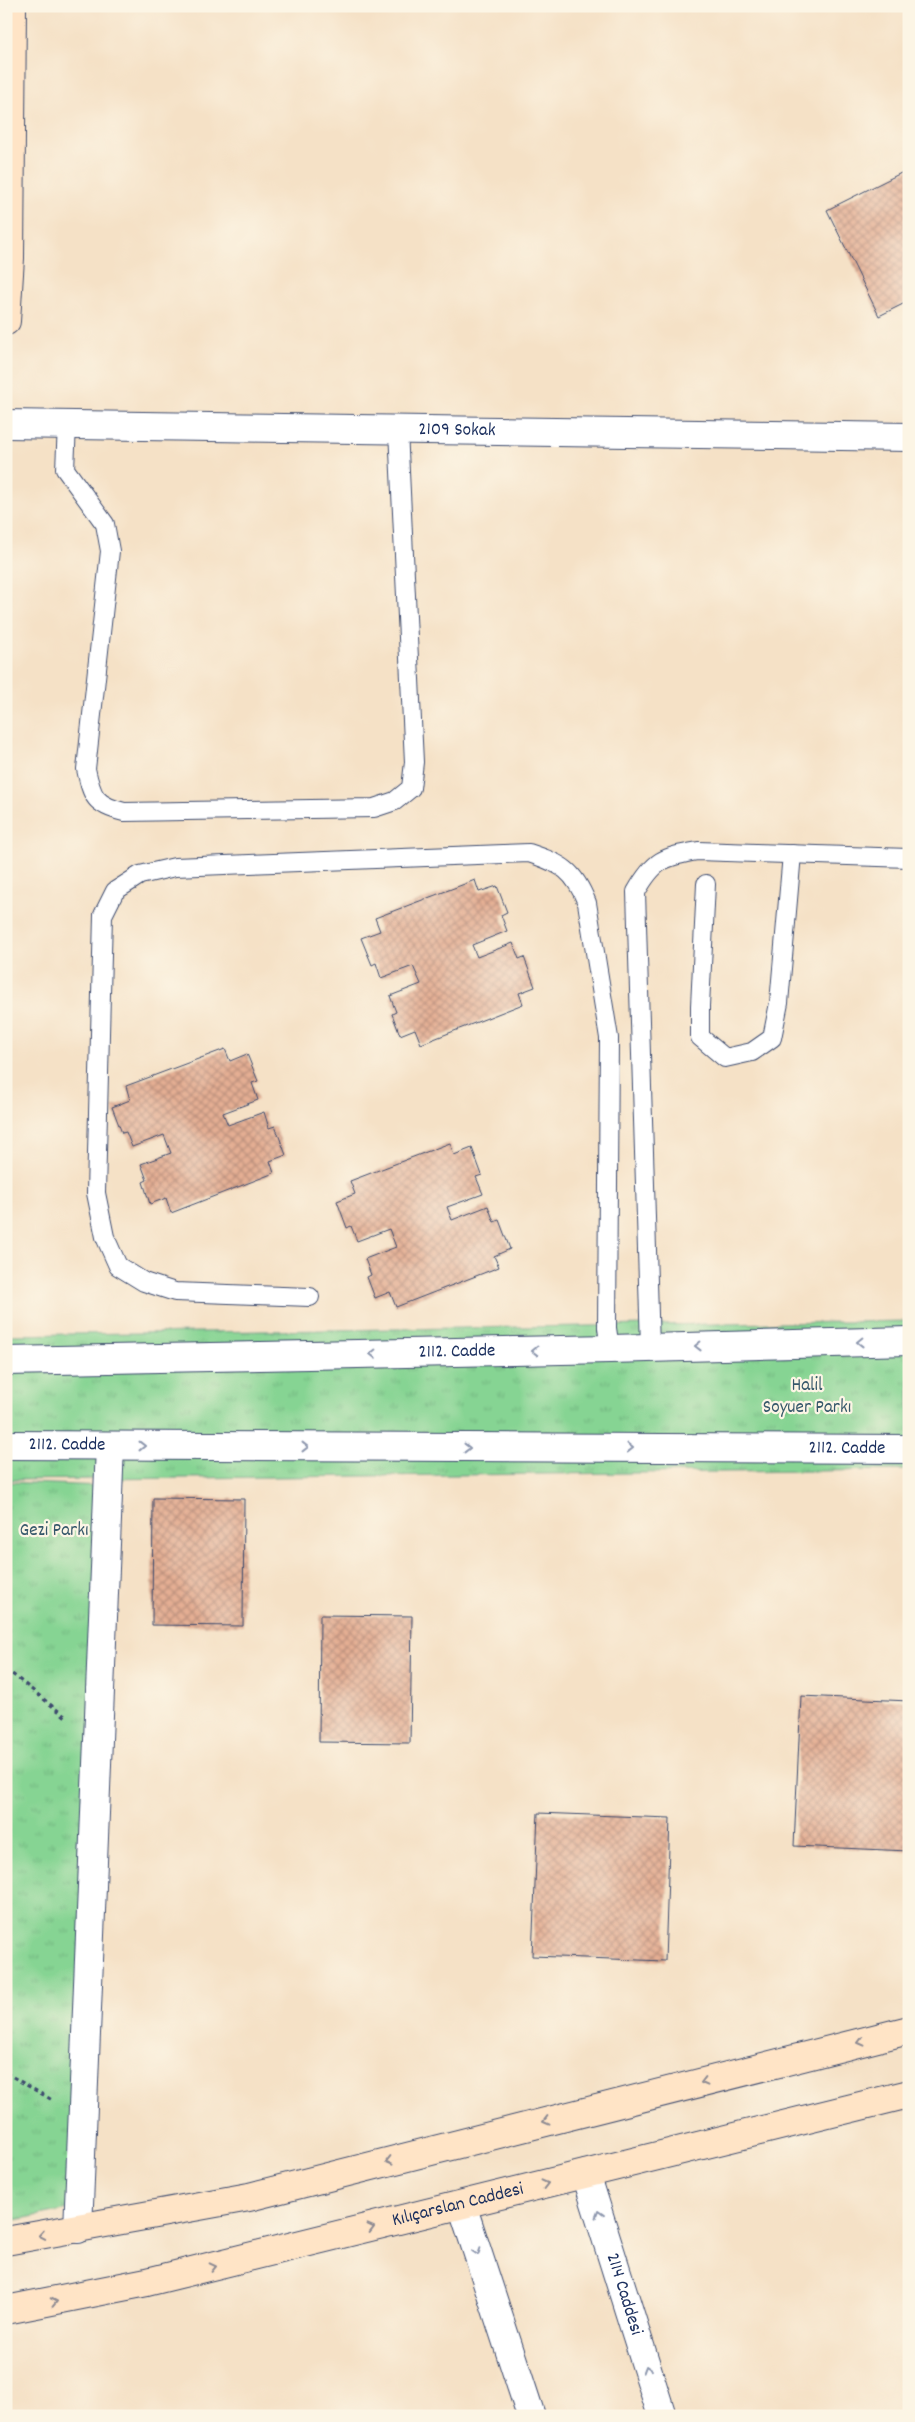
<svg xmlns="http://www.w3.org/2000/svg" width="915" height="2422" font-family="Dekko,sans-serif">
  <style>
    .park { fill: url(#park-tufts); stroke: #508278 }
    .building { fill: url(#building-cross-hatch) }
    .lines { fill: none; stroke-linecap: round; stroke-linejoin: round }
    .lane-casing { stroke: #3c4a6e; stroke-width: 20 }
    .street-casing { stroke: #3c4a6e; stroke-width: 30 }
    .secondary-casing { stroke: #3c4a6e; stroke-width: 30 }
    .path { stroke: #3c4a6e; stroke-width: 3; stroke-dasharray: 4 4; stroke-linecap: butt }
    .lane { stroke: #fff; stroke-width: 18 }
    .street { stroke: #fff; stroke-width: 28 }
    .secondary { stroke: #ffe4c6; stroke-width: 28 }
    .oneway { stroke: #8d97ae }
    .oneway2 { stroke: #8d8a92 }
    .labels { text-anchor: middle; dominant-baseline: central; stroke-width: 4.5; stroke-linejoin: round; paint-order: stroke }
    .street-label { font-size: 19px; fill: #1b2f5e; stroke: #fcf5e5 }
    .park-label { font-size: 19px; fill: #36586b; stroke: #fcf5e5 }
  </style>
  <defs>
    <pattern id="park-tufts" width="24" height="20" patternUnits="userSpaceOnUse" patternTransform="scale(1.25)"><rect width="24" height="20" fill="#86d493"/><path d="M3 7l-1-3M5 7V3M7 7l1-3M15 17l-1-3M17 17v-4M19 17l1-3" fill="none" stroke="#73b681"/></pattern>
    <pattern id="building-cross-hatch" width="8" height="8" patternUnits="userSpaceOnUse" patternTransform="scale(1.25)"><rect width="8" height="8" fill="#e4ae93"/><path d="M0 0l8 8M0 8l8-8" fill="none" stroke="#b88e7b"/></pattern>
  </defs>
  <rect width="100%" height="100%" fill="#fcf5e5"/>
  <filter id="ink" filterUnits="userSpaceOnUse"><feTurbulence type="fractalNoise" baseFrequency=".02" numOctaves="2"/><feDisplacementMap in="SourceGraphic" scale="10" xChannelSelector="R" yChannelSelector="G"/><feConvolveMatrix kernelMatrix="1 2 1 2 8 2 1 2 1" color-interpolation-filters="sRGB"/></filter>
  <filter id="wash" filterUnits="userSpaceOnUse"><feTurbulence type="fractalNoise" baseFrequency=".0096" numOctaves="4" result="noise"/><feDisplacementMap in="SourceGraphic" scale="20" xChannelSelector="R" yChannelSelector="G"/><feGaussianBlur stdDeviation="1.12" result="paint"/><feColorMatrix in="noise" values="0 0 0 0 0 0 0 0 0 0 0 0 0 0 0 0 0 1.4 0 .05"/><feComposite in="paint" operator="in"/></filter>
  <g filter="url(#wash)">
    <rect width="100%" height="100%" fill="#f5e1c6"/>
    <g class="park">
      <polygon points="909,1321 909,1470 6,1480 6,1335"/>
      <polygon points="6,1482 102,1486 74,2208 6,2222"/>
    </g>
    <g id="blocks">
      <g class="building">
        <polygon points="909,169 909,301 879,316 827,210"/>
        <polygon points="475,880 479,892 497,886 507,912 501,915 507,931 472,945 477,957 513,943 519,959 524,957 535,987 519,993 523,1004 421,1044 415,1029 400,1035 392,1014 396,1012 390,996 421,984 413,966 381,978 376,963 372,965 361,938 380,931 375,918"/>
        <polygon points="225,1049 230,1061 247,1054 258,1081 252,1083 258,1100 223,1113 228,1125 264,1112 269,1128 275,1126 286,1155 270,1161 274,1173 171,1213 166,1198 150,1204 143,1182 147,1180 141,1164 171,1153 164,1135 132,1147 126,1132 122,1133 112,1107 130,1100 126,1086"/>
        <polygon points="450,1143 454,1155 472,1148 482,1175 476,1177 483,1194 447,1207 452,1220 488,1206 494,1222 499,1220 510,1249 494,1256 499,1267 396,1307 390,1292 375,1298 367,1277 371,1275 365,1259 396,1247 389,1229 357,1241 351,1226 347,1228 337,1201 355,1194 350,1181"/>
        <polygon points="153,1498 244,1499 243,1626 152,1625"/>
        <polygon points="320,1615 412,1616 410,1743 319,1742"/>
        <polygon points="801,1696 909,1701 909,1851 794,1846"/>
        <polygon points="538,1813 670,1818 665,1961 532,1956"/>
      </g>
    </g>
  </g>
  <g filter="url(#ink)">
    <use href="#blocks" fill-opacity="0" stroke="#3c4a6e" stroke-width="1"/>
    <g class="lines">
      <g class="lane-casing">
        <g id="lane">
          <path d="M67 425 65 469 105 524 110 551 86 769C92 797 95 805 124 812L374 808 395 801 411 788 414 762 398 430"/>
          <polyline points="706,884 700,1006 700,1037 725,1058 752,1052 772,1038 779,1003 792,854"/>
          <path d="M310 1297 175 1292 144 1282 118 1266 105 1237 96 1193 103 915 115 891 140 875 175 867 529 853C562 864 574 870 587 903L609 1038 607 1328 610 1349"/>
          <path d="M650 1347 636 892C654 860 663 857 698 851L909 858"/>
        </g>
      </g>
      <g class="street-casing">
        <g id="street">
          <path id="s1" d="M6 424 909 437"/>
          <path id="s2" d="M6 1361 610 1349 909 1341"/>
          <path id="s3" d="M6 1445 909 1449"/>
          <path id="s4" d="M586 2174 662 2416"/>
          <polyline points="462,2205 531,2416"/>
          <polyline points="78,2229 110,1446"/>
        </g>
      </g>
      <g class="secondary-casing">
        <g id="secondary">
          <polyline points="6,321 10,258 12,6"/>
          <polyline points="6,2241 249,2197 909,2030"/>
          <path id="s5" d="M6 2310 147 2282 909 2094"/>
        </g>
      </g>
      <g class="path">
        <polyline points="6,1669 66,1717"/>
        <polyline points="6,2073 52,2100"/>
      </g>
      <use href="#lane" class="lane"/>
      <use href="#street" class="street"/>
      <use href="#secondary" class="secondary"/>
    </g>
    <defs><path id="oneway-chevron" d="M-2-3.5L2.5 0L-2 3.5" fill="none" stroke-width="1.6" stroke-linecap="round" stroke-linejoin="round" transform="scale(1.25)"/></defs>
    <g class="oneway">
      <use href="#oneway-chevron" transform="translate(860 1342) rotate(179)"/>
      <use href="#oneway-chevron" transform="translate(698 1346) rotate(179)"/>
      <use href="#oneway-chevron" transform="translate(535 1351) rotate(179)"/>
      <use href="#oneway-chevron" transform="translate(373 1354) rotate(179)"/>
      <use href="#oneway-chevron" transform="translate(142 1446)"/>
      <use href="#oneway-chevron" transform="translate(305 1447)"/>
      <use href="#oneway-chevron" transform="translate(467 1448)"/>
      <use href="#oneway-chevron" transform="translate(630 1448)"/>
      <use href="#oneway-chevron" transform="translate(599 2214) rotate(-107)"/>
      <use href="#oneway-chevron" transform="translate(477 2252) rotate(72)"/>
      <use href="#oneway-chevron" transform="translate(647 2369) rotate(-107)"/>
    </g>
    <g class="oneway2">
      <use href="#oneway-chevron" transform="translate(861 2042) rotate(166)"/>
      <use href="#oneway-chevron" transform="translate(704 2082) rotate(166)"/>
      <use href="#oneway-chevron" transform="translate(546 2121) rotate(166)"/>
      <use href="#oneway-chevron" transform="translate(389 2161) rotate(166)"/>
      <use href="#oneway-chevron" transform="translate(545 2184) rotate(-14)"/>
      <use href="#oneway-chevron" transform="translate(371 2228) rotate(-14)"/>
      <use href="#oneway-chevron" transform="translate(42 2235) rotate(170)"/>
      <use href="#oneway-chevron" transform="translate(213 2267) rotate(-13)"/>
      <use href="#oneway-chevron" transform="translate(54 2302) rotate(-12)"/>
    </g>
  </g>
  <g class="labels">
    <g class="street-label">
      <text stroke="none"><textPath href="#s1" startOffset="451">2109 Sokak</textPath></text>
      <text stroke="none"><textPath href="#s2" startOffset="451">2112. Cadde</textPath></text>
      <text stroke="none"><textPath href="#s3" startOffset="61">2112. Cadde</textPath></text>
      <text stroke="none"><textPath href="#s3" startOffset="841">2112. Cadde</textPath></text>
      <text stroke="none"><textPath href="#s5" startOffset="464">Kılıçarslan Caddesi</textPath></text>
      <text stroke="none"><textPath href="#s4" startOffset="126">2114 Caddesi</textPath></text>
    </g>
    <g class="park-label">
      <text x="807" y="1386">Halil<tspan x="807" dy="22">Soyuer Parkı</tspan></text>
      <text x="54" y="1531">Gezi Parkı</text>
    </g>
  </g>
  <rect width="915" height="2422" fill="none" stroke="#fcf5e5" stroke-width="25"/>
</svg>
